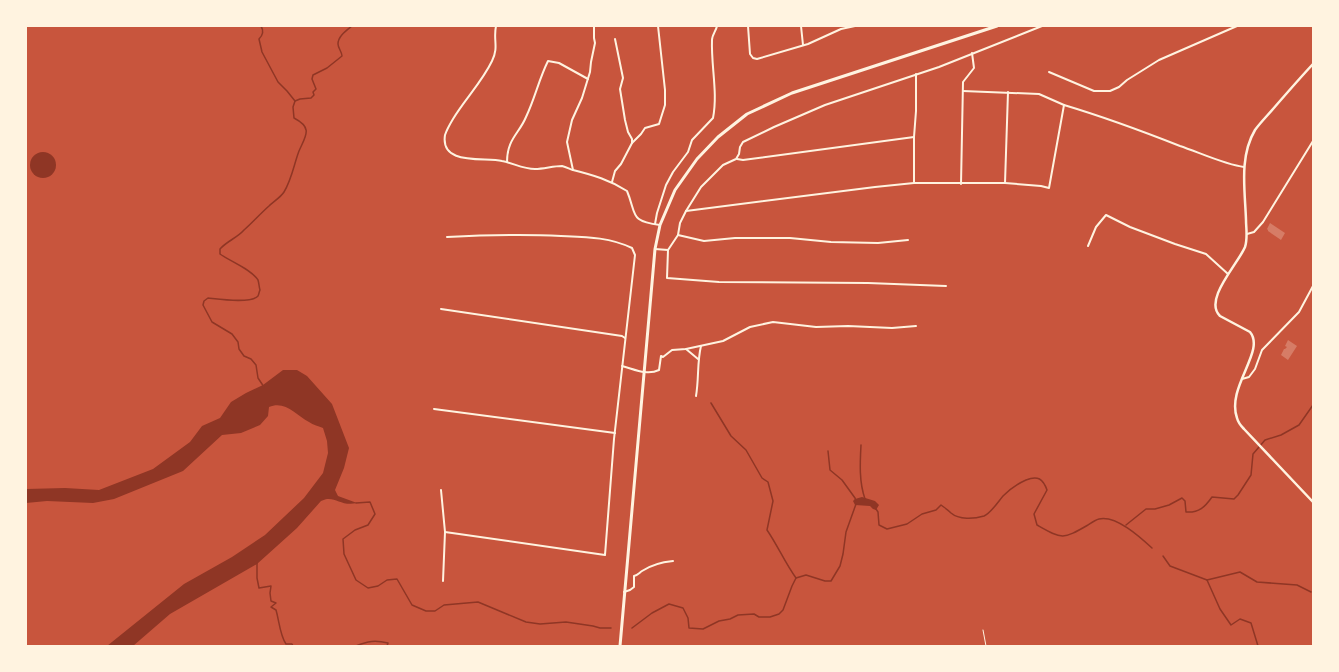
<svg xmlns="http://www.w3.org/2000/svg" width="1339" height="672" font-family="'Fira Sans',sans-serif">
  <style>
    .water { fill: #8f3625 }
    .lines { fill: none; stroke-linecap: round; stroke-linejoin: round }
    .stream { stroke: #8f3625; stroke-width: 1.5 }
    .building { fill: #d67c66 }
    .path { stroke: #fff3e0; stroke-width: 1 }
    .minor { stroke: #fff3e0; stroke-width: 2 }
    .tertiary { stroke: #fff3e0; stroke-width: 2.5 }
    .primary { stroke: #fff3e0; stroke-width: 3 }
  </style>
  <rect width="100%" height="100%" fill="#c8553d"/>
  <g class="water">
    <circle cx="43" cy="165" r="13"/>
    <path d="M283 370H297L307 376 332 404 349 448 344 468 335 490 338 496 357 503C340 507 334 494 321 501L297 528 257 564 170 614 133 646H107L184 584 232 557 265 535 304 498 323 473 328 453 327 441 323 428C319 426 313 425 309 422 296 415 285 400 269 407L268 416 260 425 241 433 222 435 183 471 114 499 93 503 47 501 26 503V489L65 488 99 490 153 469 190 442 202 426 220 418 231 402 246 393 263 385Z"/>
    <polygon points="862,497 875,501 879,505 876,510 873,509 870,506 855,505 853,501 855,499"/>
  </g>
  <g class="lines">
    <g class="stream">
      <path d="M261 26C264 31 263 35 259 39L262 52 278 82 287 91 295 101"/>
      <path d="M264 387 258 378 256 365 251 359 244 356 239 349 238 342 232 334 212 322 203 305 204 301 208 298C218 299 251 304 258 296 259 294 259 292 260 290 259 287 259 283 258 280 251 269 231 262 220 254V249C227 241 237 238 244 230 253 222 260 214 269 206 273 202 281 197 284 192 292 179 294 164 299 151 306 135 313 128 294 118L293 107 295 101 300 99 311 98 314 95 313 92 316 89 312 79 313 75 327 68 342 56C342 52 338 48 338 44 338 36 347 30 352 26"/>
      <path d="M711 403 731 436 746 450 762 478 768 482 773 501 767 530C778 546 785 563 796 578"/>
      <path d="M861 445C860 463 859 482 865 499"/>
      <polyline points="828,451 830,470 842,480 855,498 856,501"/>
      <polyline points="356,503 370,502 375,514 368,525 355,530 343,539 344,554 356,580 368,588 378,586 387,580 397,579 412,605 426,611 435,611 444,605 478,602 526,622 540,624 566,622 593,626 600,628 611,628"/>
      <path d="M876 509 878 512 879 525 887 529 907 524 922 514 936 510 941 505C945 508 948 510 951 513 959 520 974 519 984 516 991 513 998 502 1003 496 1010 489 1017 484 1026 480 1038 475 1043 479 1047 490L1034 514 1037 525C1062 539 1062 540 1088 525 1091 523 1095 520 1099 519 1116 515 1140 537 1152 548"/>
      <path d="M1126 525 1146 509H1155L1169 505 1182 498 1185 501 1186 512C1199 513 1205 507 1212 497L1234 499 1238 495 1251 475 1253 454 1265 440 1281 435 1299 425 1313 405"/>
      <polyline points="1163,556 1170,566 1207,580 1220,609 1231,625 1240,619 1251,623 1258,646"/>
      <path d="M257 563V578L259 588 271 586 270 593 271 601 276 603 271 607 276 610C279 620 280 636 286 644H292L293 646"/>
      <polyline points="1207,580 1240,572 1257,582 1297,585 1311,592"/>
      <polyline points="632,628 652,613 669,604 683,608 688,618 689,628 703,629 719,621 730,619 738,615 754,614 759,617 770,617 779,614 783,610 792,586 796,578 806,575 825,581 831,581 840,566 843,554 846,532 856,504"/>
      <path d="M356 646C368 641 375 640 388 643L387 646"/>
    </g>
  </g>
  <g class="building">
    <polygon points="1270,223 1285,233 1281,240 1268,231 1268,230 1267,229"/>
    <polygon points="1288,340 1297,346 1288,360 1281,355 1284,349 1285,349 1287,347 1285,346"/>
  </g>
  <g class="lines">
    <polyline class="path" points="983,630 986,646"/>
    <g class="minor">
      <path d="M496 26C493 40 499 47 492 61 482 82 465 99 453 119 450 124 447 129 445 135 440 166 484 157 502 161 513 163 523 169 535 169 544 169 553 166 562 166 566 167 570 169 573 170 593 175 610 180 627 191 637 215 629 221 660 225"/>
      <polyline points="748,26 750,54 753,58 757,59 808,44 841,29 855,26"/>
      <polyline points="801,26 803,45"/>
      <polyline points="1049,72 1094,91 1110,91 1119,87 1127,80 1159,60 1237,26"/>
      <path d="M1064 105C1104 117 1142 131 1180 146 1198 152 1226 165 1244 167"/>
      <polyline points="632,143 641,134 645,128 659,124 665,105 665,90 658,26"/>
      <polyline points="737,159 743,160 914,137"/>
      <path d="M507 162C507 139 519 134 526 117 535 98 539 79 548 61L559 63 588 79"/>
      <polyline points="573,170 567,142 572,120 582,98 590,72 591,62 595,43 594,38 594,26"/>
      <polyline points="612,182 615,171 621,164 632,143 632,139 628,132 625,120 620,89 623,78 615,39"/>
      <polyline points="914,183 914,137 916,111 916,74"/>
      <polyline points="1005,183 1008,92"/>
      <polyline points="961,184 963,82 974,68 972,53"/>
      <polyline points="686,211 875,187 914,183 1005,183 1041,186 1049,188 1064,105 1039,94 963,91"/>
      <path d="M655 224 657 213 666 185 673 172 688 152 692 140 713 118C718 93 711 66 712 40 712 35 716 31 717 26"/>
      <polyline points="1247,234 1254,232 1263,222 1313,141"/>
      <polyline points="678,235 704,241 735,238 790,238 831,242 878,243 908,240"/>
      <polyline points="1088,246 1096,227 1106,215 1130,227 1175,244 1206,254 1228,274"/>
      <polyline points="655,249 668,250 678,235 680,223 686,211 701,187 723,165 736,159 739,154 740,147 743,142 774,127 825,105 939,67 1042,26"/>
      <polyline points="668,250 667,278 719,282 868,283 946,286"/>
      <polyline points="441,309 622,336 625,338"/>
      <polyline points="686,349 698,359"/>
      <path d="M622 366C634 369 647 376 659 370L661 356 663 357 672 350 686 349 723 341 750 327 773 322 816 327 848 326 892 328 916 326"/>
      <polyline points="1242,379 1249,377 1255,369 1262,350 1299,312 1313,286"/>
      <path d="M696 396C699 379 697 362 701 346"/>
      <polyline points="434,409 615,433"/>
      <polyline points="441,490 445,532 443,581"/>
      <path d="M445 532 605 555 614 439 635 255 632 248C609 237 586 237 561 236 523 234 485 235 447 237"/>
      <path d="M624 592 630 590 634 587V576C638 575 639 573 642 571 651 565 663 562 673 561"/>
    </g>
    <path class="tertiary" d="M1313 64C1299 79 1286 94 1273 109 1267 116 1260 123 1255 130 1239 157 1245 190 1246 220 1246 228 1248 238 1245 247 1238 264 1203 300 1220 316L1250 332C1266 351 1226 387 1237 418 1238 422 1241 426 1244 429L1313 502"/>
    <polyline class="primary" points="620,646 655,249 660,225 675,190 697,159 718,137 747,114 792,93 997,26"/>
  </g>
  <rect width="1339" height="672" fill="none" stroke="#fff3e0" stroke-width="54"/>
</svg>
